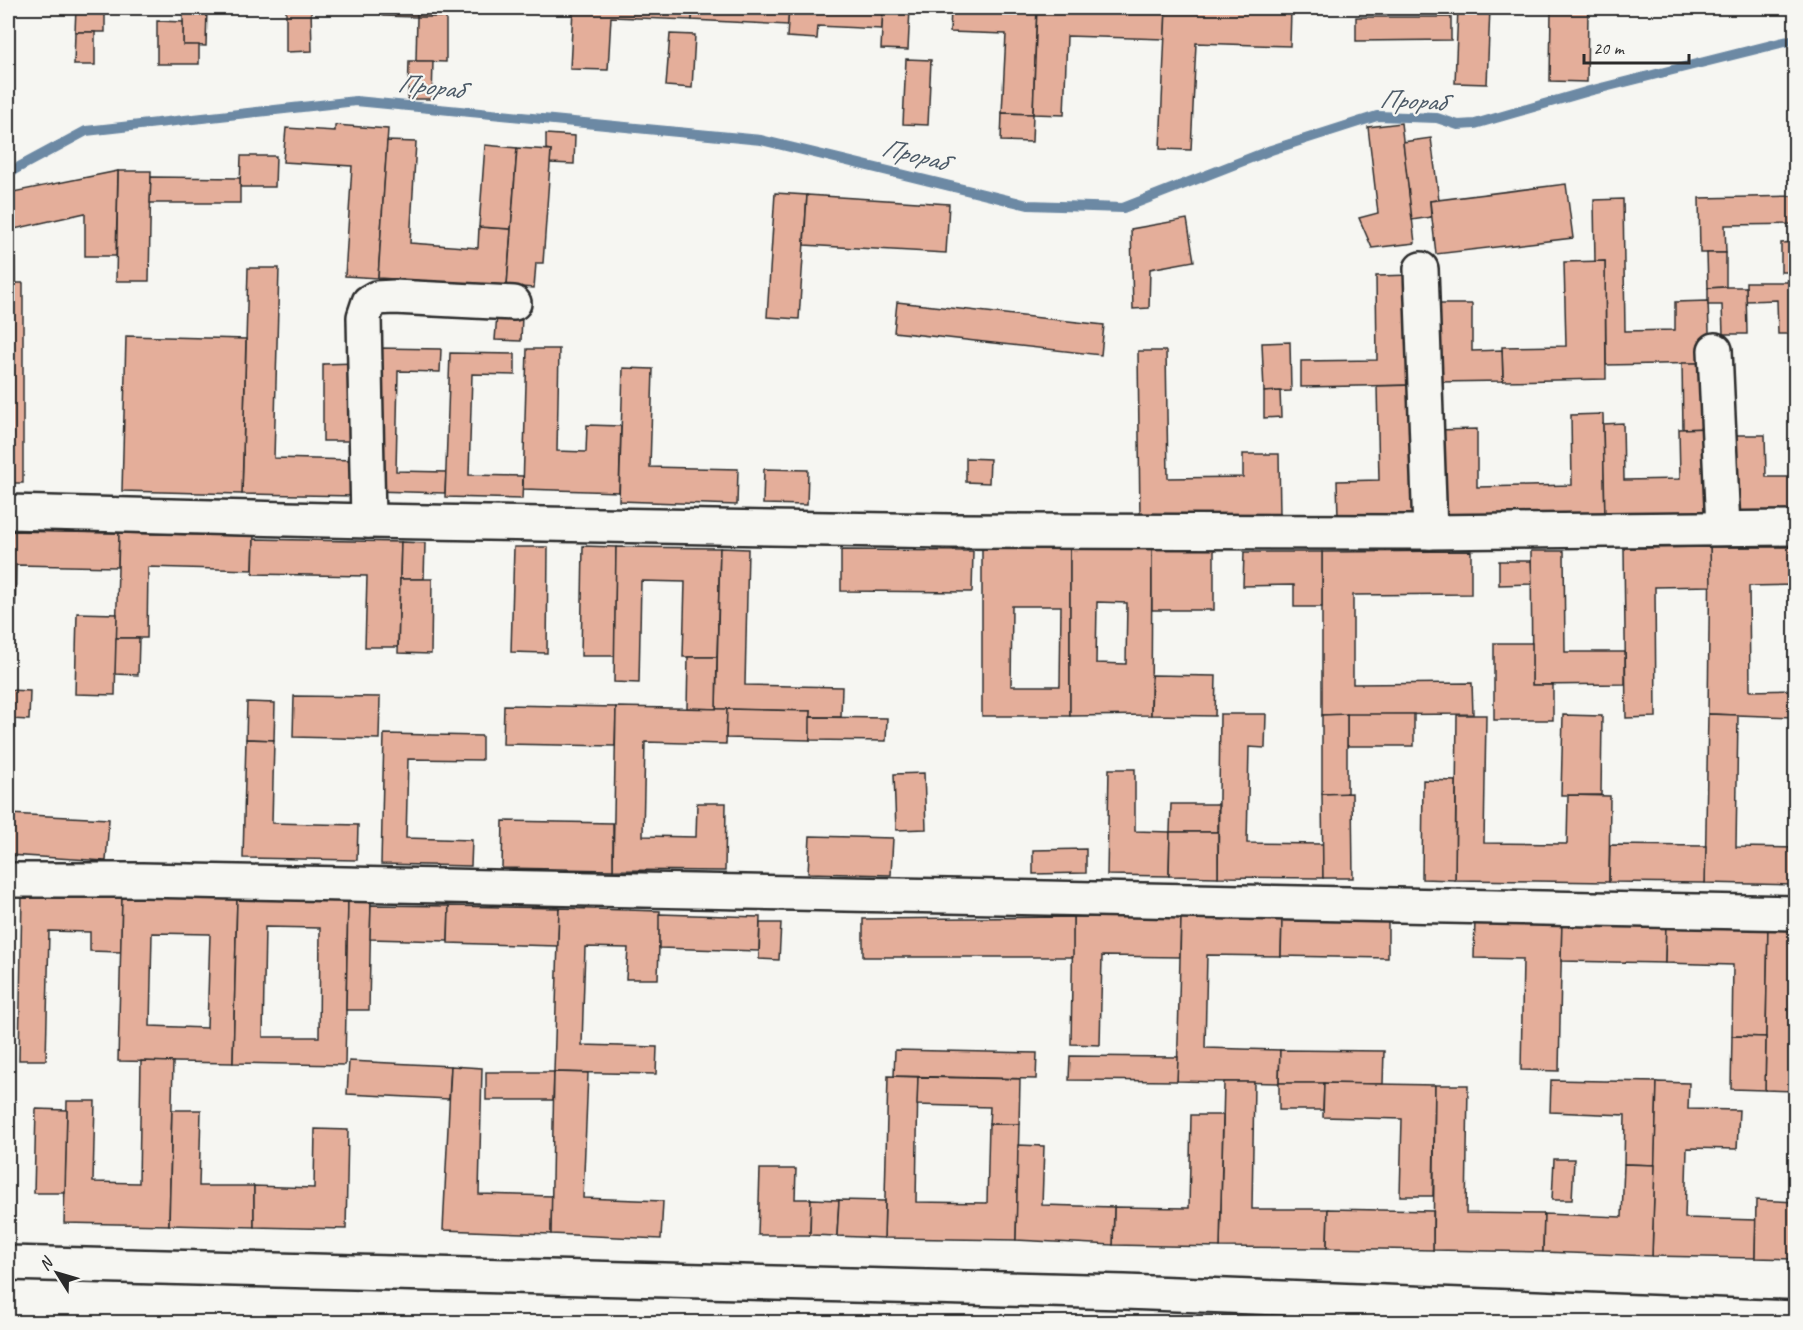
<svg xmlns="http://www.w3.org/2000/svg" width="1803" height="1330" font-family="Caveat,sans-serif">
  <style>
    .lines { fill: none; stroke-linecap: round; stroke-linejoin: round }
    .stream { stroke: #6c89a4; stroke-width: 10 }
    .building { fill: #e4ae9a; stroke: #2b2b2b; stroke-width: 1.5; fill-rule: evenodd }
    .minor-casing { stroke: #2b2b2b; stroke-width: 38 }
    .minor { stroke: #f6f6f2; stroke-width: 33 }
    .labels { text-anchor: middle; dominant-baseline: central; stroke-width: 4.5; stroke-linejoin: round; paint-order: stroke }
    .water-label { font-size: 27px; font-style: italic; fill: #4c5a67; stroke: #f6f6f2 }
  </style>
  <rect width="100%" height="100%" fill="#f6f6f2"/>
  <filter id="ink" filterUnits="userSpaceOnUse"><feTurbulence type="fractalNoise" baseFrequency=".0167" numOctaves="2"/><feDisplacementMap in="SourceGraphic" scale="12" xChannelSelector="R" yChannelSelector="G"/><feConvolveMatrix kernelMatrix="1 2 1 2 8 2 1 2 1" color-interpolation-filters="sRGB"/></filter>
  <g filter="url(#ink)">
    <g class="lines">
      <polyline class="stream" points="8,173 86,131 356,101 761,140 1028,205 1123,208 1271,150 1377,116 1437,118 1458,125 1475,124 1589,91 1796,39"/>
    </g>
    <g class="building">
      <polygon points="76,8 105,8 105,32 75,32"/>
      <polygon points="183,8 207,8 206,46 183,45"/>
      <polygon points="286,8 311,8 312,51 286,52"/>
      <polygon points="383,8 417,8 417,17 383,16"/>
      <rect x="417" y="8" width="29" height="9"/>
      <polygon points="573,8 693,8 692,20 611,17 608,70 570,69"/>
      <polygon points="693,8 789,8 788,25 692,20"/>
      <polygon points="789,8 883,8 882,29 818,26 817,39 787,37"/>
      <polygon points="883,8 910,8 908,50 881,49"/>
      <polygon points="951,8 1037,8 1033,114 1002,113 1006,34 950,32"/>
      <polygon points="1037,8 1166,8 1165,39 1067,36 1064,115 1033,114"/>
      <polygon points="1166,8 1291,9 1290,46 1196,43 1191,150 1160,149"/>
      <polygon points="1458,8 1490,8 1487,84 1455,83"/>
      <polygon points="1551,10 1588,11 1587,82 1550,81"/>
      <polygon points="417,17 446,17 446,62 416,61"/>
      <polygon points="1356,17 1451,17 1451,40 1356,41"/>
      <polygon points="157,21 183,22 183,45 199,45 199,64 157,64"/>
      <polygon points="75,32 95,32 95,65 74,65"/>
      <polygon points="670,34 695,35 692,88 666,86"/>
      <polygon points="906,59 931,60 928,125 903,124"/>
      <polygon points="409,61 433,61 432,99 408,99"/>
      <polygon points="1002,113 1033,114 1032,142 1001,141"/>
      <polygon points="1401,123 1415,243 1372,248 1359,218 1378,213 1368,127"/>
      <polygon points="335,125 388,129 378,278 345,276 352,166 283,162 286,128 335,131"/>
      <polygon points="546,134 575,136 574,164 550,163 551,150 546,149"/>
      <polygon points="1431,138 1439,200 1430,201 1431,217 1412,220 1403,142"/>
      <polygon points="387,141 416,142 410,243 478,248 479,227 511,229 507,286 378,278"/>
      <polygon points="485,145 517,148 511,229 479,227"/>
      <polygon points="517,148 551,150 543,263 536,263 534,288 507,286"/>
      <polygon points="241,156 276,156 275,187 240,187"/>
      <polygon points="118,171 151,171 149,281 116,281"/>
      <polygon points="118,171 116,256 85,256 85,213 14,229 15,283 8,283 8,193"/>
      <polygon points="151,177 240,178 240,203 150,203"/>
      <polygon points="1566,184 1573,238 1436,254 1430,201"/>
      <polygon points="775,193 807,195 799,319 767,317"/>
      <polygon points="807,195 949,204 946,253 804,245"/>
      <polygon points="1796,196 1796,224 1725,225 1726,253 1700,253 1699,198"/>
      <polygon points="1623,199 1625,331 1675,330 1675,302 1708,301 1710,363 1606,365 1605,261 1595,262 1594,200"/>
      <polygon points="1187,219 1194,261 1150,269 1149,308 1133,309 1131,229"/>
      <polygon points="1796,242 1796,272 1781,272 1781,243"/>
      <polygon points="1707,253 1726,253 1726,287 1708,288"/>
      <polygon points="1605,261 1606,379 1503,381 1502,347 1566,346 1564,262"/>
      <polygon points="248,268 279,268 274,458 355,460 354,496 242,494"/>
      <polygon points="1413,275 1415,385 1301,387 1301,361 1377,360 1376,276"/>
      <polygon points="1796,276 1796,334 1778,334 1777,300 1746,301 1746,282 1788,282 1788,277"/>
      <rect x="8" y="283" width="15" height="200"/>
      <polygon points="1726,287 1746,287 1747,334 1723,334 1722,305 1708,305 1708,288"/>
      <polygon points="897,302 1104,325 1101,355 894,332"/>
      <polygon points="1436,304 1472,304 1472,351 1502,350 1503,381 1437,382"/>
      <polygon points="497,314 522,315 521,341 495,340"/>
      <polygon points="126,336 246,339 242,494 122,491"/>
      <polygon points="1290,342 1291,391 1264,392 1262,343"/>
      <polygon points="377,348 441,349 440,372 398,371 396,471 446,472 445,493 373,491"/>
      <polygon points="527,349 559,349 557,451 586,452 587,425 621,426 619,492 523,489"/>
      <polygon points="1138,351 1166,351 1168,478 1243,477 1243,454 1279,454 1280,515 1140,518"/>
      <polygon points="450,353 515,354 515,375 472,374 469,475 523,476 522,499 445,497"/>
      <polygon points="357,363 357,441 323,441 323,364"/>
      <polygon points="1682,363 1710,363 1711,428 1683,429"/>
      <polygon points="623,368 653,369 650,467 738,469 737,505 619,501"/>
      <polygon points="1415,385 1417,516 1338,517 1337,481 1379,480 1377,386"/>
      <polygon points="1280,391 1281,417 1264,418 1264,392"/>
      <polygon points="1603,414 1605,518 1437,521 1436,430 1477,429 1477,487 1572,485 1571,415"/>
      <polygon points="1623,423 1624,480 1680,479 1679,429 1711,428 1713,516 1605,518 1603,424"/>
      <polygon points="1733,435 1765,435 1766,477 1796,477 1796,516 1735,518"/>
      <polygon points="966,458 990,459 989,483 966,482"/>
      <polygon points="764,469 808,470 807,505 763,504"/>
      <polygon points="8,531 119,533 118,567 16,565 15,619 8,619"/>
      <polygon points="119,533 254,536 253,570 148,567 147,638 116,638"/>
      <polygon points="254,539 401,542 398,647 365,647 367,576 253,574"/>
      <polygon points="401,542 425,543 424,579 400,579"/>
      <polygon points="583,546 616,547 615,656 581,656"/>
      <polygon points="514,547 548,547 547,653 511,652"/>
      <polygon points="616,547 720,548 717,657 683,657 685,582 641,581 639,683 614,682"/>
      <polygon points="1710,547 1796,547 1796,585 1749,586 1750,691 1796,690 1796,717 1708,714"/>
      <polygon points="1710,547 1711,586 1655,587 1656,717 1626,718 1624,548"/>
      <polygon points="720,548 748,549 745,685 842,687 841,717 810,717 811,711 716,709"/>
      <path d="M982 548H1070V716H982ZM1012 606H1061L1060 686H1011Z"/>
      <path d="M1070 548H1152L1151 715 1070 716ZM1097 602 1127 603 1126 664 1096 663Z"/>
      <rect x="1152" y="548" width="62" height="62"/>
      <polygon points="841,550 973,551 972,592 841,591"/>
      <polygon points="1471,551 1471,594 1353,595 1353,684 1472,683 1473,714 1322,715 1322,552"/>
      <polygon points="1531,551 1564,551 1565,652 1625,652 1625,684 1532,685"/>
      <polygon points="1244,552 1322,552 1322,607 1294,607 1294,585 1243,586"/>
      <polygon points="1499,561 1531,561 1532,584 1499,585"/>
      <polygon points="400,579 432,579 431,654 398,653"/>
      <polygon points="77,613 117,614 115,695 75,694"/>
      <polygon points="116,638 139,638 138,675 115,674"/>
      <polygon points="1494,643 1532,643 1532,685 1553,685 1553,720 1494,720"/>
      <polygon points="688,657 717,657 716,709 687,708"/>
      <polygon points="1152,675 1216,676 1215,716 1151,715"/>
      <polygon points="8,690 30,691 29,720 10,719 8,756"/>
      <polygon points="294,696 380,697 379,739 293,737"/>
      <polygon points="247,702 275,703 274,740 246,739"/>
      <polygon points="504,705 616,707 615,746 503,744"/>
      <polygon points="616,707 727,709 726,744 645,742 643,836 696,837 697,803 726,803 725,871 613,870"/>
      <polygon points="727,709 811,711 810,740 726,738"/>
      <polygon points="1220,714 1266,714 1265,748 1249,747 1247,843 1323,844 1323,878 1218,877"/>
      <rect x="1347" y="714" width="67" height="32"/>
      <polygon points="1347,714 1347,794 1322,794 1322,715"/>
      <polygon points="1708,714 1738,715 1736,847 1796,848 1796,885 1705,883"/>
      <polygon points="1457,715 1486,715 1484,843 1567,844 1568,795 1610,796 1609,882 1455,880"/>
      <polygon points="1563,715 1602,716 1601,795 1561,795"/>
      <polygon points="810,717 887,718 886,741 810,740"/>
      <polygon points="384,734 482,736 482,760 408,759 406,838 472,840 471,866 381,864"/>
      <polygon points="246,739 274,740 272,823 358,825 357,860 243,858"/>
      <polygon points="1109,769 1135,769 1135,831 1170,832 1169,876 1107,875"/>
      <polygon points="924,773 926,829 896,830 894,774"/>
      <polygon points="1423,780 1456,781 1455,880 1422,879"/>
      <polygon points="1352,793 1353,878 1323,878 1322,794"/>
      <polygon points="1171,804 1218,804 1218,832 1170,832"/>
      <polygon points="8,814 109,819 106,861 8,855"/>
      <polygon points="503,821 613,823 613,870 502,868"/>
      <polygon points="1170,832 1218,832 1218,877 1169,876"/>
      <polygon points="810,836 893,838 891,875 808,873"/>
      <polygon points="1610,845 1706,846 1705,883 1609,882"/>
      <polygon points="1086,849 1086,873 1033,874 1033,850"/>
      <polygon points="22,894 122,896 121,952 90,951 90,932 49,931 46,1060 19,1060"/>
      <path d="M122 896 237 898 233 1063 118 1061ZM152 933 210 934 207 1028 150 1026Z"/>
      <path d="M237 898 348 899 345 1065 233 1063ZM265 927 320 928 319 1037H263Z"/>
      <polygon points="348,899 371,900 369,1010 346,1010"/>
      <polygon points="371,905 449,906 448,941 370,939"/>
      <polygon points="449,906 559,908 558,946 448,943"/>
      <polygon points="559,908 660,911 658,979 626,979 628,948 585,947 582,1045 657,1047 656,1074 554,1072"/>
      <polygon points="659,914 760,917 759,951 659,948"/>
      <polygon points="1073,917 1181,917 1180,957 1102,956 1100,1045 1071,1044"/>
      <polygon points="1073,917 1073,957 863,957 863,919"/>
      <polygon points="1181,917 1282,919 1281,956 1207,955 1205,1048 1280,1050 1279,1083 1177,1081"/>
      <polygon points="1475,918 1562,920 1559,1071 1521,1070 1523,959 1474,958"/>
      <polygon points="1282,919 1388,920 1388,958 1281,956"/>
      <polygon points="1562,920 1666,922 1665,963 1561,961"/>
      <polygon points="1666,922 1768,924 1766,1037 1732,1036 1733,965 1665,963"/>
      <polygon points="760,923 781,923 779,960 759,959"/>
      <polygon points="1768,924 1796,924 1796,1091 1765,1090"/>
      <polygon points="1732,1036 1766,1037 1765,1090 1731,1089"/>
      <polygon points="895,1050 1037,1053 1036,1079 894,1076"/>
      <polygon points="1280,1050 1384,1051 1383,1084 1279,1083"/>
      <polygon points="1070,1056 1178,1057 1177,1081 1069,1080"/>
      <polygon points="141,1061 173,1062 169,1225 64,1223 67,1101 95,1101 93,1182 139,1183"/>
      <polygon points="349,1061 451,1066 449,1099 347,1094"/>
      <polygon points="451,1066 482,1068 479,1194 552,1196 551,1234 443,1230"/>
      <polygon points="486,1072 554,1072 553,1100 486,1100"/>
      <polygon points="554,1072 588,1073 583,1198 663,1201 661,1239 551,1234"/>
      <polygon points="888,1076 918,1077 916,1202 987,1203 989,1124 1019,1124 1016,1240 884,1238"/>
      <polygon points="918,1077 1020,1079 1019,1124 989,1124 990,1107 917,1105"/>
      <polygon points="1551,1080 1657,1082 1655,1165 1624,1164 1625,1115 1550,1112"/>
      <polygon points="1224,1082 1254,1082 1252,1209 1328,1209 1327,1248 1220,1247"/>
      <polygon points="1657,1082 1689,1083 1688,1109 1739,1110 1737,1149 1687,1148 1685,1218 1756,1220 1755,1258 1652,1256"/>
      <polygon points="1279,1083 1324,1083 1323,1110 1279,1110"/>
      <polygon points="1324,1083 1435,1085 1433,1196 1400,1196 1402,1119 1323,1117"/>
      <polygon points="1435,1085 1468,1085 1466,1213 1544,1214 1543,1252 1433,1250"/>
      <polygon points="36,1109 67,1110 65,1193 34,1193"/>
      <polygon points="172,1110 201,1110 199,1186 254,1186 254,1227 169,1225"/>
      <polygon points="1191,1115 1223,1115 1220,1247 1113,1245 1114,1207 1189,1208"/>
      <polygon points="315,1129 348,1130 346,1229 254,1227 254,1186 314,1188"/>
      <polygon points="1018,1145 1044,1146 1042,1205 1114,1207 1113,1245 1016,1240"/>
      <polygon points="1554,1159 1574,1159 1572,1200 1552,1200"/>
      <polygon points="1624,1164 1655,1165 1652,1256 1543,1252 1544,1214 1622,1217"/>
      <polygon points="760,1169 796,1169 795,1199 811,1199 810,1235 758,1235"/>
      <polygon points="811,1199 839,1200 837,1236 810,1235"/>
      <polygon points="839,1200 885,1201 884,1238 837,1236"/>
      <polygon points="1756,1200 1796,1202 1796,1259 1755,1258"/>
      <polygon points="1328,1209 1433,1211 1433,1250 1327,1248"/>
    </g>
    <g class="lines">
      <g class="minor-casing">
        <g id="minor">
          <polyline points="1421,269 1430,532"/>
          <polyline points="1715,350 1723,528"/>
          <polyline points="8,512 368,521 950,531 1430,532 1796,528"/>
          <polyline points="368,521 364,317 369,302 376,298 394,297 514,303"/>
          <polyline points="8,880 142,880 1796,913"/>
          <polyline points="8,1263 1125,1292 1796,1318"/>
        </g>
      </g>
      <use href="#minor" class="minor"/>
    </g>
  </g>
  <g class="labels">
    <g class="water-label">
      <text transform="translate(430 86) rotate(6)">Прораб</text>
      <text transform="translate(1412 100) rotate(3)">Прораб</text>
      <text transform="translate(914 154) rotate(14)">Прораб</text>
    </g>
  </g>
  <rect width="1803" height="1330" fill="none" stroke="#f6f6f2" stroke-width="30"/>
  <rect x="15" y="15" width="1773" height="1300" fill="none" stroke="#2b2b2b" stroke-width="2" filter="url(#ink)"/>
  <g transform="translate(57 1273) rotate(307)" stroke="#f6f6f2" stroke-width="4.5" paint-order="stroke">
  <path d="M0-4.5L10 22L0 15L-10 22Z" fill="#2b2b2b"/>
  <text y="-9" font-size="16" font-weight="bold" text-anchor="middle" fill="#2b2b2b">N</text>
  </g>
  <path d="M1584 54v9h105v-9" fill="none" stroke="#2b2b2b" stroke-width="3"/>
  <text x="1593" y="54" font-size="18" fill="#2b2b2b" stroke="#f6f6f2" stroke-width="4.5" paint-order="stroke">20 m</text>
</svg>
